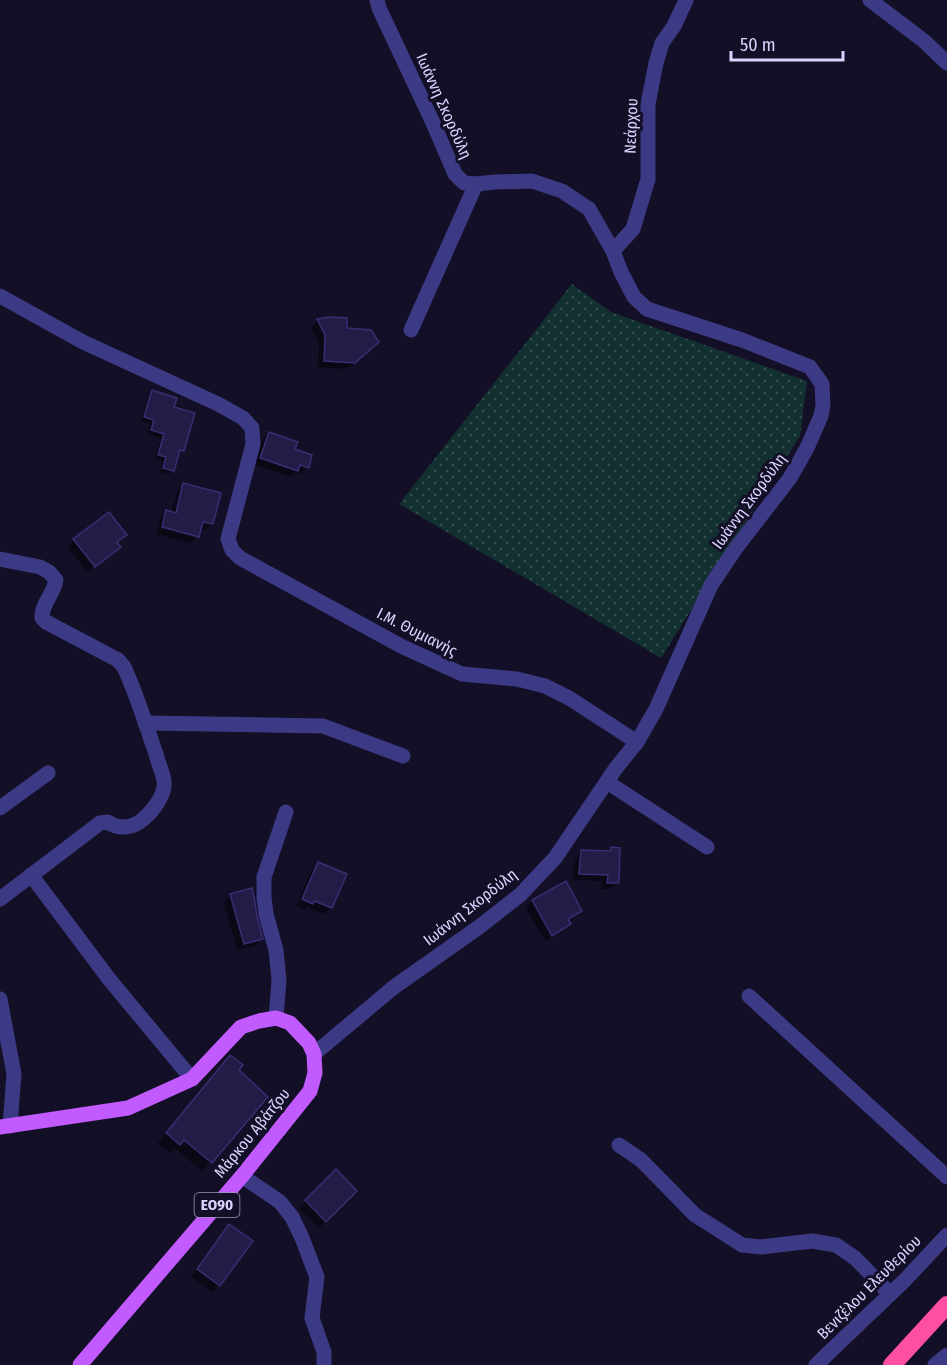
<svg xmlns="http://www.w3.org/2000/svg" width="947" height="1365" font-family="'Fira Sans Condensed',sans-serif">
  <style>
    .grass { fill: url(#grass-dots) }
    .shadow { fill: #0007 }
    .building { fill: #241b47; stroke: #3b2d73; stroke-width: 1.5 }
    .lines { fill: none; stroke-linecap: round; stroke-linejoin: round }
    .minor { stroke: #3d3a85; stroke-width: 15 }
    .major { stroke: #c25bff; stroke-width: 15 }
    .highway { stroke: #ff4fa3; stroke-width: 18 }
    .labels { text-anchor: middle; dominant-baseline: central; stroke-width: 6; stroke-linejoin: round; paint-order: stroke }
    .shield { fill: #130f26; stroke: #9e99be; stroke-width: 1.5 }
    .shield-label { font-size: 15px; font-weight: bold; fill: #d9d4ff }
    .street-label { font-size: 16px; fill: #d9d4ff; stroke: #130f26 }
  </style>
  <defs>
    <pattern id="grass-dots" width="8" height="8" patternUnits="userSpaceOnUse" patternTransform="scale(1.5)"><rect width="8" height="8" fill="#12302f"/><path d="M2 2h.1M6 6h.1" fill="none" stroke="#344d4e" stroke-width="1.8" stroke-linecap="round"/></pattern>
  </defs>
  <rect width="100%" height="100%" fill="#130f26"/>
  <polygon class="grass" points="572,284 611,312 807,381 800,436 661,658 399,504"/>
  <g class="shadow">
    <polygon points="329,319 370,349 347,369 318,367 319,343 311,327 318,321"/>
    <polygon points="153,392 172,408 183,450 179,454 177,454 173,470 169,474 160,472 163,461 155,459 161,438 148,434 151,424 141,421 149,396"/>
    <polygon points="269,433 293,450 307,467 301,474 295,472 290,477 254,464 263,440"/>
    <polygon points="183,485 212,524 205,530 200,529 198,536 191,543 156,534 160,519 166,512 171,513 177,492"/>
    <polygon points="125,535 116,543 112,553 87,572 68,547 74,540"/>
    <polygon points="612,849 617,883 611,889 601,889 602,881 573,880 575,858 582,851 608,853"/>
    <polygon points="318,864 345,875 331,908 324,914 307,907 305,910 296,906 311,871"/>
    <polygon points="565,883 581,910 568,921 569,924 562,931 545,941 526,908 532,901"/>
    <polygon points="231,895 261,939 254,946 237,950 224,902"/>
    <polygon points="230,1057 237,1070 266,1097 202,1171 175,1148 170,1153 158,1143 221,1066"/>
    <polygon points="336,1171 355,1191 319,1228 299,1208"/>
    <polygon points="229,1226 219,1285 212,1292 191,1276 223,1232"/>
  </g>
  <g class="building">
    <polygon points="329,317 347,318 347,328 371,330 379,342 355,363 324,361 325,335 317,319"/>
    <polygon points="152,390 177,398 174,407 195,413 184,451 180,450 174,471 163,468 166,457 158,455 164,434 151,430 154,420 144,417"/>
    <polygon points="269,432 298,442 295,449 312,455 309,468 300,465 298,471 260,458"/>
    <polygon points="183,483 221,493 213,524 203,522 199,537 162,527 166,510 176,513"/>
    <polygon points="109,512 127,535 117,542 121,547 95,567 73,539"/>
    <polygon points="611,847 620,848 619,883 607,883 608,875 579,874 581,850 611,851"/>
    <polygon points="318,862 347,874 332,908 314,901 313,904 302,899"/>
    <polygon points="566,881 582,911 568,919 571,924 552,936 532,900"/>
    <polygon points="252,888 254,897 257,916 263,939 244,944 230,894"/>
    <polygon points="230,1055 243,1065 239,1070 268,1097 212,1163 184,1140 180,1145 166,1133"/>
    <polygon points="336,1169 357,1191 326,1222 305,1200"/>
    <polygon points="229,1224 253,1241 220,1286 197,1269"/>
  </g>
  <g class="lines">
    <g class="minor">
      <polyline points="870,0 924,41 947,63"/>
      <polyline points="613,251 633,229 648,179 648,104 656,63 662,43 674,26 686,0"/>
      <polyline points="0,296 83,342 218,404 243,418 252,428 253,444 228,539 232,550 240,558 401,646 462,674 517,679 545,686 569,698 637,742"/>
      <polyline points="411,330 476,184"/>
      <path d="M0 559 40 567 49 572 56 580C54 594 41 604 42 618L46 622 118 660 124 667C137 695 146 725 156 754 158 763 163 773 164 781 166 796 150 815 138 823 129 828 117 829 108 822L100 823 0 899"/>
      <polyline points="145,723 323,726 403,756"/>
      <polyline points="607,782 707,847"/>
      <polyline points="0,808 48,773"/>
      <polyline points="31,875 109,979 192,1079"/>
      <polyline points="749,996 947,1177"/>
      <polyline points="0,999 14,1074 10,1126"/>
      <polyline points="276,1018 279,980 276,950 266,914 264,897 264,877 286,812"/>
      <polyline points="314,1054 394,987 479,927 520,895 555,858 616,768 637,742 656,709 711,585 736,548 790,478 807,448 821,416 823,405 822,384 810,367 742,340 647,309 634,297 621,272 613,251 589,209 562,191 532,181 495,182 476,184 464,183 455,174 434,125 379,8 377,0"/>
      <polyline points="619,1145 641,1160 695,1215 742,1245 761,1247 812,1241 836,1245 855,1258 890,1294"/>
      <polyline points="242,1176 280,1202 292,1217 302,1238 317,1277 312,1318 324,1352 324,1365"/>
      <polyline points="816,1365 905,1280 947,1235"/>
      <polyline points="935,1365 947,1355"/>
    </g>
    <polyline class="major" points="0,1127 128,1108 192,1079 241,1027 259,1021 276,1018 290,1023 309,1043 314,1054 315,1073 310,1091 242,1176 80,1365"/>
    <polyline class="highway" points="892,1365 947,1305"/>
  </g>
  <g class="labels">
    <rect class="shield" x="194.5" y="1193" width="45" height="24" rx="4.5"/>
    <g class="shield-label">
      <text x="217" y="1205">ΕΟ90</text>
    </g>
    <g class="street-label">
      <text transform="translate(444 106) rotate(66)">Ιωάννη Σκορδύλη</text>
      <text transform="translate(631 126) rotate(-88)">Νεάρχου</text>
      <text transform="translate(749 501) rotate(-54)">Ιωάννη Σκορδύλη</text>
      <text transform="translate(417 632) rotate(27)">Ι.Μ. Θυμιανής</text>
      <text transform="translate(470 907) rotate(-38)">Ιωάννη Σκορδύλη</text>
      <text transform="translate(252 1133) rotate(-51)">Μάρκου Αβάτζου</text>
      <text transform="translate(869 1287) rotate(-45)">Βενιζέλου Ελευθερίου</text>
    </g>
  </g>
  <path d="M731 51v9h112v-9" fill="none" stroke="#d9d4ff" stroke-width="3"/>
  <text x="740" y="51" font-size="18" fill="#d9d4ff" stroke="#130f26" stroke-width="4.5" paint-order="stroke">50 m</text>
</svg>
